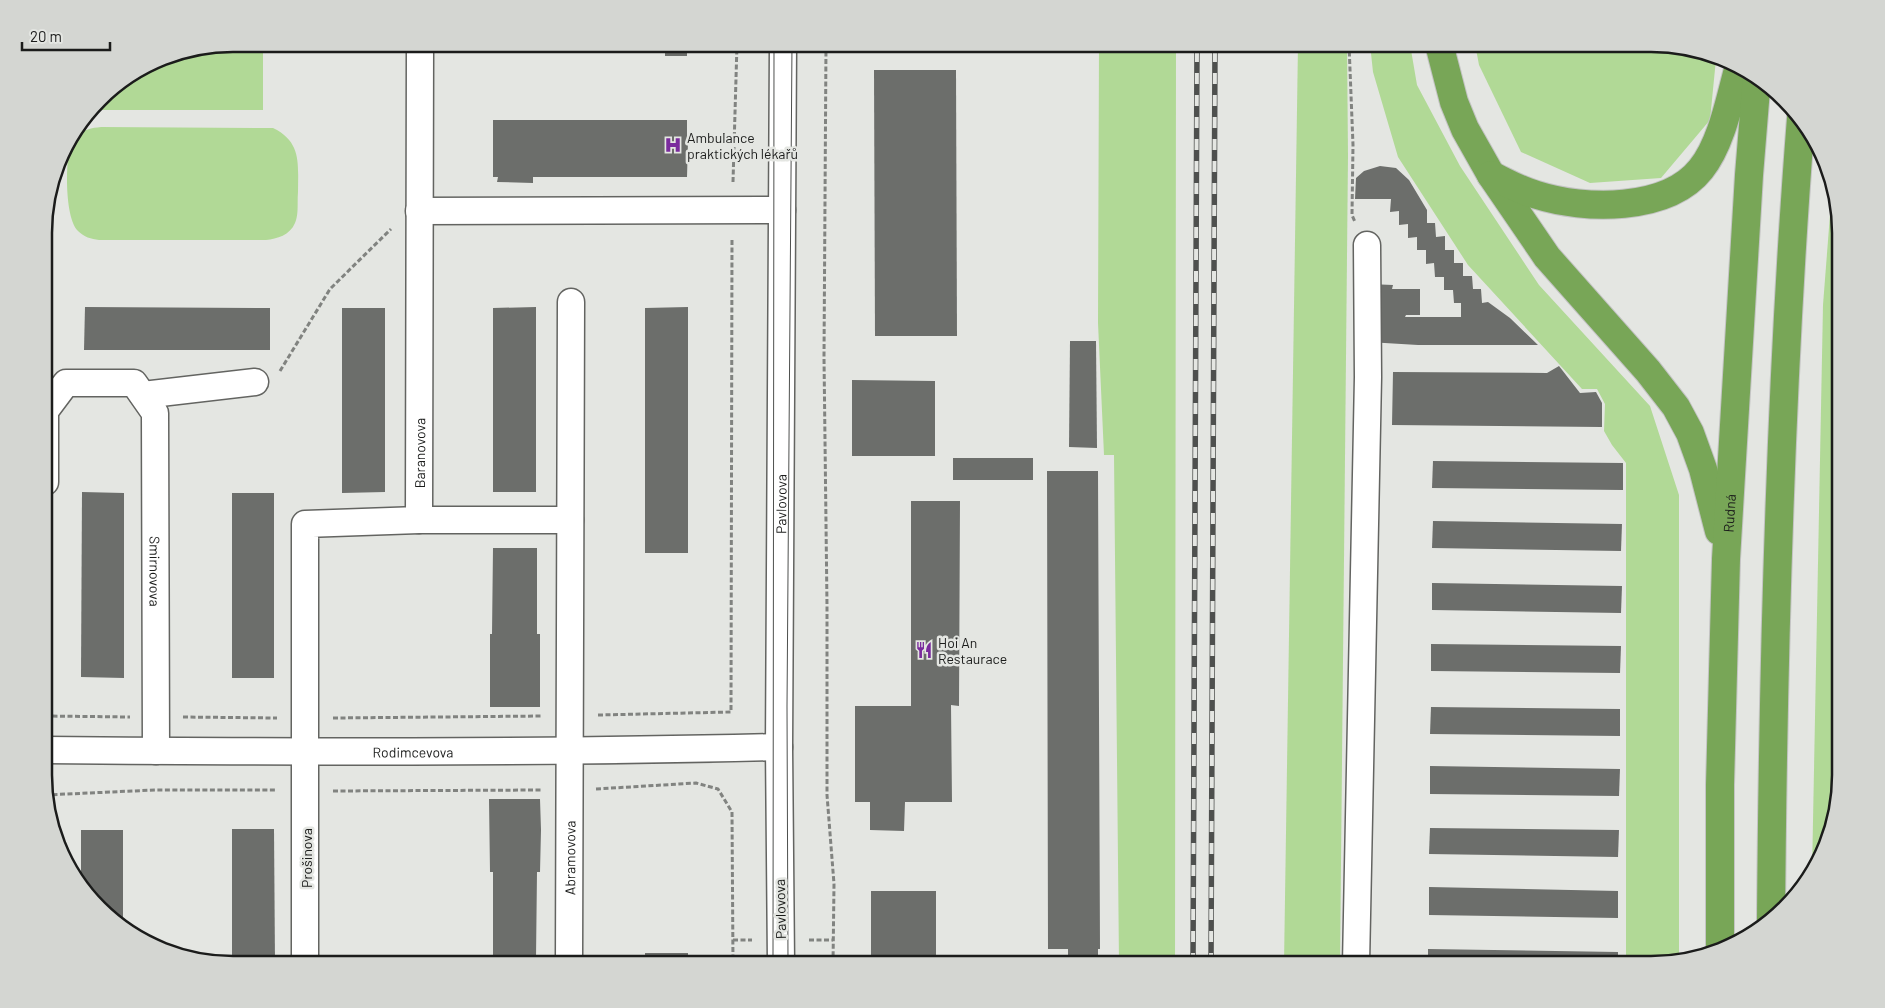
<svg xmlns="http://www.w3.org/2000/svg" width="1885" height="1008" font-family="Barlow,sans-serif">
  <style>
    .green { fill: #b1d996 }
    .building { fill: #6c6e6b }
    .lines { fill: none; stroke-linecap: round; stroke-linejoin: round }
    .street-casing { stroke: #636461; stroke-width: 29 }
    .highway-casing { stroke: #c4c4c4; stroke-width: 30 }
    .path { stroke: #818380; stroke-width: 3; stroke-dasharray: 5 2.5; stroke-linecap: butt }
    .street { stroke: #fff; stroke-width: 26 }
    .highway { stroke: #78a657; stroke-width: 28 }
    .tram { stroke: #4e504e; stroke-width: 1 }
    .rail-casing { stroke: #4e504e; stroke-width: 5.5 }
    .rail { stroke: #e4e6e2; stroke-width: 4; stroke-dasharray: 11; stroke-linecap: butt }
    .labels { text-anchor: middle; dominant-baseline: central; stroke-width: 5; stroke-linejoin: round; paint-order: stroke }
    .poi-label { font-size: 14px; fill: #1b1c1b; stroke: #e4e6e2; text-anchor: start }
    .street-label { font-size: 14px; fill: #1b1c1b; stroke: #e4e6e2 }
    .rim { fill: none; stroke: #1b1c1b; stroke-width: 2.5 }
  </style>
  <rect width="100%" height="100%" fill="#e4e6e2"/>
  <g class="green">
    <polygon points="233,44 263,44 263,110 94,110 108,91 161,58"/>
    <polygon points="1099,44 1176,44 1175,964 1119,964 1114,455 1104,455 1098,323"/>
    <polygon points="1298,44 1347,44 1348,156 1340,964 1284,964"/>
    <polygon points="1370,44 1410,44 1417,85 1460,166 1539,285 1650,406 1679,495 1679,961 1664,964 1626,964 1626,463 1612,445 1604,431 1605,404 1597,389 1582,389 1468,265 1398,157 1373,72"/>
    <polygon points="1475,44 1652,44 1716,59 1710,120 1661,178 1590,183 1521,152 1479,65"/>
    <path d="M101 127 273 128C302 142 298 164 298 192 297 202 299 214 295 223 290 235 277 239 266 240H99C91 239 84 237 78 231 66 219 66 176 68 159 68 151 72 143 77 137 83 129 92 128 101 127Z"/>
    <polygon points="1832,189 1840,209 1841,775 1822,859 1812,873 1823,305"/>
  </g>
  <g class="building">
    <rect x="665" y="44" width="22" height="12"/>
    <polygon points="874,70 956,70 957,336 875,336"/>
    <polygon points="493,120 687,120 687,141 688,141 687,177 533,177 533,183 497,182 498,177 493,177"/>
    <polygon points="1380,166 1396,168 1409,180 1427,210 1427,223 1435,223 1436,237 1445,236 1445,250 1454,250 1454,263 1463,263 1463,276 1472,276 1473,289 1481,289 1482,303 1488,302 1510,318 1538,345 1418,345 1368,342 1369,284 1393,285 1392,289 1420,289 1420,315 1406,315 1405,317 1461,317 1461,303 1454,303 1453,290 1444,290 1444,277 1435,277 1434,263 1426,264 1426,250 1417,250 1417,237 1408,238 1408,224 1399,225 1399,211 1390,212 1391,199 1355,199 1356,178 1364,171"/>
    <polygon points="85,307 270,308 270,350 84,350"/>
    <polygon points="536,307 536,492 493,492 493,308"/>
    <polygon points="688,307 688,553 645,553 645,308"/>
    <polygon points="342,308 385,308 385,492 342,493"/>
    <polygon points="1070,341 1096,341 1097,448 1069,447"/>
    <polygon points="1559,366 1580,393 1596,392 1602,403 1602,427 1392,425 1393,372 1547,373"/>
    <polygon points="852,380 935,381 935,456 852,456"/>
    <rect x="953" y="458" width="80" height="22"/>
    <polygon points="1433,461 1623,463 1623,490 1432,488"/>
    <polygon points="1047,471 1098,471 1100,949 1098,949 1098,962 1068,962 1068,949 1048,949"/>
    <polygon points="82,492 124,493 124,678 81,677"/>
    <rect x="232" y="493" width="42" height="185"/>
    <polygon points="911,501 960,501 959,706 951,705 952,802 905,802 904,831 870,830 870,802 855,802 855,706 911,706"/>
    <polygon points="1433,521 1622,524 1621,551 1432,548"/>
    <polygon points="493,548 537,548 537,634 540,634 540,707 490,707 490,634 492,634"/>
    <polygon points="1432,583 1622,586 1621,613 1432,610"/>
    <polygon points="1431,644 1621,646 1620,673 1431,671"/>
    <polygon points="1431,707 1620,709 1620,736 1430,734"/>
    <polygon points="1430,766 1620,769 1619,796 1430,794"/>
    <polygon points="489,799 540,799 541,830 540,872 537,872 536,958 493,958 493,872 490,872"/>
    <polygon points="1430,828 1619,830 1618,857 1429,854"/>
    <polygon points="232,829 274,829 275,964 232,964"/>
    <polygon points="81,830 123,830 123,923 83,890 81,886"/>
    <polygon points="1429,887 1618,891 1618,918 1429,915"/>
    <rect x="871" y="891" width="65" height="73"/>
    <polygon points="1428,949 1618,952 1618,964 1428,964"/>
    <rect x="645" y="953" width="43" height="11"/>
  </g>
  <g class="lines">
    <g class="street-casing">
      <g id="street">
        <polyline points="419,211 782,210"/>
        <polyline points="143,395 255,382"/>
        <path id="s1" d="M45 482V411L66 383H134L155 413 156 751"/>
        <polyline points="419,520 570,520"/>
        <path id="s2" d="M45 750C290 752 534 753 779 747"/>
        <path id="s3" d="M305 964V524L419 520 420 44"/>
        <path id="s4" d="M569 964 571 302"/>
        <path id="s5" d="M781 964 779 747 783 44"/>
        <polyline points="1356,964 1368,377 1367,245"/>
      </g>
    </g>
    <g class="highway-casing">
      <g id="highway">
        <polyline points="1439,44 1454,102 1465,129 1491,175 1547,257 1648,371 1676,407 1690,433 1703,469 1719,531"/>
        <path d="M1491 175C1506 182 1521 191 1537 195 1584 210 1667 212 1701 169 1722 143 1730 98 1739 66"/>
        <path d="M1771 921C1773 653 1780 385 1801 118"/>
        <path id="s6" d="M1720 951V785L1726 559 1749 175 1757 77"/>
      </g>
    </g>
    <g class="path">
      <polyline points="826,44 824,357 827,606 827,795 834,884 833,964"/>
      <polyline points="1349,44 1353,145 1352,215 1355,222"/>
      <polyline points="733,182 737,44"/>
      <polyline points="280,371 330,289 391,229"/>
      <polyline points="598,715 731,712 732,238"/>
      <polyline points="45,716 130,717"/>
      <polyline points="183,717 277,718"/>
      <polyline points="333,718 542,716"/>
      <polyline points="596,789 696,783 718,789 732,812 733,964"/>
      <polyline points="333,791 542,790"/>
      <polyline points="45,795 155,790 277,790"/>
      <polyline points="733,940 752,940"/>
      <polyline points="809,940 833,940"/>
    </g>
    <use href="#street" class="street"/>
    <use href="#highway" class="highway"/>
    <g class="tram">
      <polyline points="773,964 774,44"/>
      <polyline points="788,964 787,706 792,44"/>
    </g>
    <g class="rail-casing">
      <g id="rail">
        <polyline points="1193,964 1197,44"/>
        <polyline points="1211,964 1215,44"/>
      </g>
    </g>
    <use href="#rail" class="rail"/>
  </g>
  <defs>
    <g id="hospital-bare" transform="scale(1.35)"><path d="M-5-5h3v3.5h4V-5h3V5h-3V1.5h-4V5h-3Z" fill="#7a2b9d" stroke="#e4e6e2" stroke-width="2.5" paint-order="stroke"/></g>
    <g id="restaurant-bare" transform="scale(1.35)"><path d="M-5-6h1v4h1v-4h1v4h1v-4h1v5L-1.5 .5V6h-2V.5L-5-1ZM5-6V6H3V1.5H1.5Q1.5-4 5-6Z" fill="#7a2b9d" stroke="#e4e6e2" stroke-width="2.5" paint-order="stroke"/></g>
  </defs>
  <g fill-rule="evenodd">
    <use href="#hospital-bare" x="673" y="145"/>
    <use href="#restaurant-bare" x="924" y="650"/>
  </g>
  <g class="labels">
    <g class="poi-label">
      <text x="687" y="137">Ambulance<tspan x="687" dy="16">praktických lékařů</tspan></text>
      <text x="938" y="642">Hoi An<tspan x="938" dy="16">Restaurace</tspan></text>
    </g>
    <g class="street-label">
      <text stroke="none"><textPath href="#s3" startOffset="621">Baranovova</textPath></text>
      <text stroke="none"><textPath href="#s5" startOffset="460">Pavlovova</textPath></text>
      <text stroke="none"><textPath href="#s6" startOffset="438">Rudná</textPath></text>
      <text stroke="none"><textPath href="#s1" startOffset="369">Smirnovova</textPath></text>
      <text stroke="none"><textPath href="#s2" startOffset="368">Rodimcevova</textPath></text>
      <text transform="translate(306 858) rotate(-90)">Prošinova</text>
      <text stroke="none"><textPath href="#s4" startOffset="106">Abramovova</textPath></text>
      <text transform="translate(780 909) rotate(-91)">Pavlovova</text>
    </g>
  </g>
  <path d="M0 0H1885V1008H0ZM233 52H1651A181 181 0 0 1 1832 233V775A181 181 0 0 1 1651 956H233A181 181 0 0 1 52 775V233A181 181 0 0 1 233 52Z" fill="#d4d6d2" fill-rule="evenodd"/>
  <path class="rim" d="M233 52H1651A181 181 0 0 1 1832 233V775A181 181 0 0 1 1651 956H233A181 181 0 0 1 52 775V233A181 181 0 0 1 233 52Z"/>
  <path d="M22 42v8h88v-8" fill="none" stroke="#1b1c1b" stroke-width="2.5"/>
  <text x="30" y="42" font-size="15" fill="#1b1c1b" stroke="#e4e6e2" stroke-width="4" paint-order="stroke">20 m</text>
</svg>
